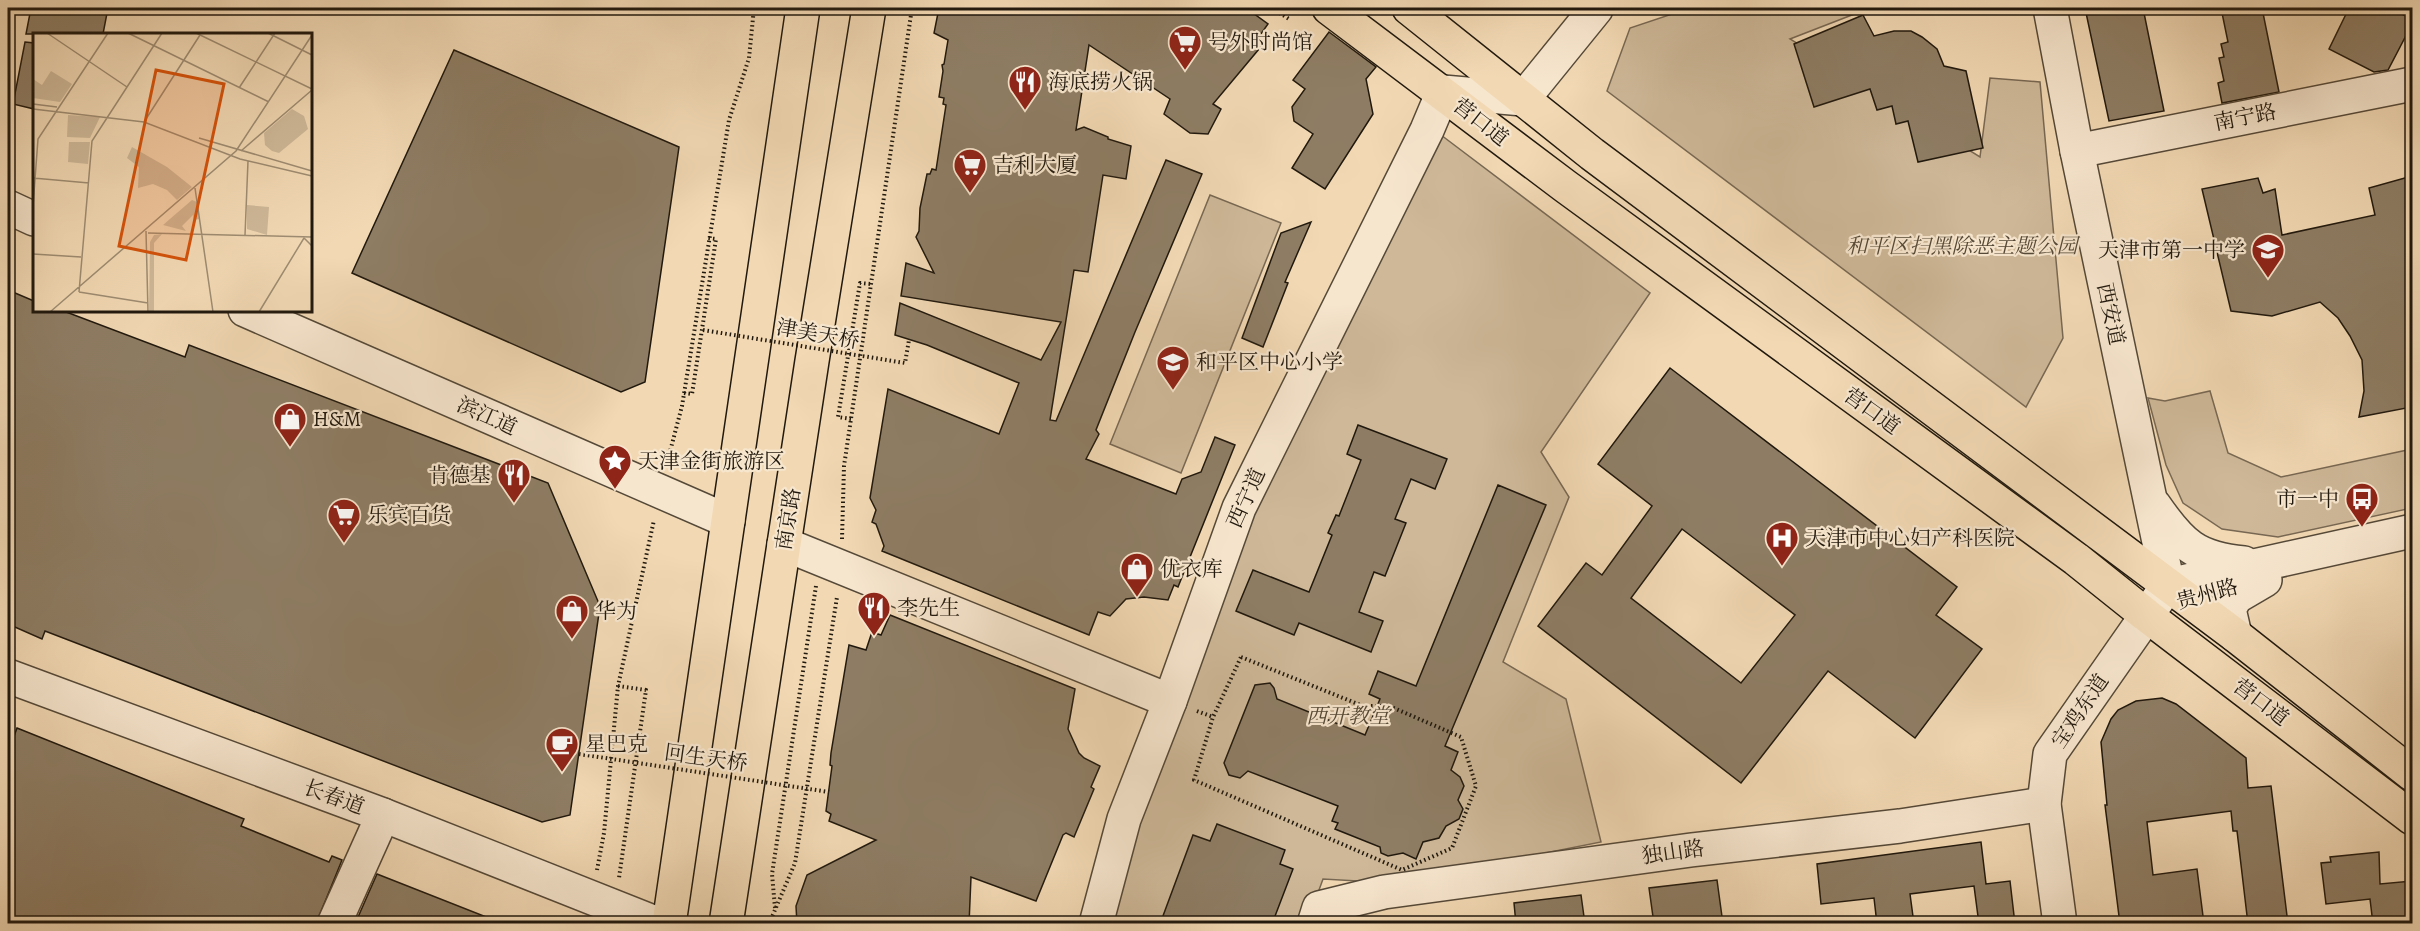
<svg xmlns="http://www.w3.org/2000/svg" width="2420" height="931" font-family="Alegreya,'Noto Serif SC',serif">
  <style>
    .green { fill: #ceb898; stroke: #786853; stroke-width: 1.5 }
    .building { fill: #8e7d64; stroke: #21190e; stroke-width: 1.5; fill-rule: evenodd }
    .lines { fill: none; stroke-linecap: round; stroke-linejoin: round }
    .minor-casing { stroke: #554938; stroke-width: 36 }
    .major-casing { stroke: #21190e; stroke-width: 36 }
    .path { stroke: #21190e; stroke-width: 4; stroke-dasharray: 1.5 3; stroke-linecap: butt }
    .minor { stroke: #f7e6ce; stroke-width: 33 }
    .major { stroke: #f2d9b4; stroke-width: 33 }
    .path-bridge { stroke: #21190e; stroke-width: 4; stroke-dasharray: 1.5 3; stroke-linecap: butt }
    .labels { text-anchor: middle; dominant-baseline: central; stroke-width: 4.5; stroke-linejoin: round; paint-order: stroke }
    .poi-label { font-size: 21px; fill: #21190e; stroke: #f7e6ce; text-anchor: start }
    .street-label { font-size: 21px; fill: #21190e; stroke: #f7e6ce }
    .park-label { font-size: 21px; font-style: italic; fill: #554937; stroke: #f7e6ce }
    .inset-road { fill: none; stroke: #9e8c72; stroke-width: 1.5 }
    .view { fill: #d4530c; fill-opacity: 0.15; stroke: #d4530c; stroke-width: 3 }
    .inset-edge { fill: none; stroke: #21190e; stroke-width: 3 }
  </style>
  <rect width="100%" height="100%" fill="#f2d9b4"/>
  <filter id="stains"><feTurbulence type="fractalNoise" baseFrequency=".00333" numOctaves="4"/><feColorMatrix values="0 0 0 0 .2 0 0 0 0 .09 0 0 0 0 .02 0 0 0 .5 -.17"/></filter>
  <radialGradient id="worn" r=".72"><stop offset=".6" stop-color="#630" stop-opacity="0"/><stop offset="1" stop-color="#630" stop-opacity=".3"/></radialGradient>
  <g class="green">
    <polygon points="1690,8 1870,8 1790,39 1980,157 1990,78 2040,82 2063,338 2026,407 1607,91 1630,28"/>
    <polygon points="1441,135 1650,293 1541,452 1569,497 1503,662 1566,699 1601,842 1393,883 1323,879 1307,923 1104,924 1246,513"/>
    <polygon points="1210,195 1281,223 1181,473 1110,444"/>
    <polygon points="2210,391 2228,453 2281,477 2412,449 2412,508 2278,537 2222,529 2183,503 2166,465 2148,398 2165,401"/>
  </g>
  <g class="building">
    <polygon points="31,8 108,8 103,34 26,34"/>
    <polygon points="939,8 1246,8 1268,24 1258,38 1264,43 1213,104 1221,109 1208,134 1190,133 1164,114 1170,99 1089,45 1076,130 1084,127 1108,137 1108,139 1131,146 1126,179 1103,175 1088,272 1074,270 1050,420 1056,421 1166,160 1202,174 1135,332 1096,430 1099,434 1086,459 1176,494 1182,479 1201,472 1215,437 1235,445 1178,587 1174,585 1168,600 1144,597 1126,599 1110,616 1098,612 1089,635 882,551 884,546 876,524 872,522 876,510 870,498 888,389 999,434 1019,383 927,345 895,335 900,303 1041,360 1061,322 901,296 906,263 934,273 916,237 919,231 920,208 927,174 930,174 932,169 936,170 946,105 943,104 944,98 939,97 943,71 942,65 944,64 948,40 934,33"/>
    <polygon points="2085,8 2143,8 2164,111 2109,121"/>
    <polygon points="2221,8 2262,8 2279,92 2222,103 2218,83 2224,81 2219,58 2224,57 2221,44 2228,42"/>
    <polygon points="2349,8 2390,8 2412,19 2412,24 2388,70 2374,72 2329,49"/>
    <polygon points="1863,15 1874,36 1894,31 1911,31 1922,37 1937,49 1944,66 1966,71 1983,148 1918,162 1908,121 1896,124 1892,106 1877,110 1870,89 1814,107 1794,44"/>
    <polygon points="1329,32 1376,67 1366,79 1373,114 1325,189 1292,168 1313,134 1294,121 1292,107 1305,89 1293,80"/>
    <polygon points="25,42 34,43 34,109 13,104"/>
    <polygon points="454,50 679,147 645,382 621,392 352,273"/>
    <polygon points="2412,176 2412,407 2359,417 2364,391 2362,360 2350,336 2338,318 2320,302 2272,316 2231,311 2202,189 2258,178 2263,193 2275,189 2282,235 2375,215 2369,188"/>
    <polygon points="1311,222 1285,282 1288,283 1263,347 1242,338 1281,233"/>
    <polygon points="8,290 34,301 34,310 61,310 185,357 189,345 548,483 600,606 570,815 542,822 45,631 42,639 8,624"/>
    <path d="M1670 368 1957 587 1936 615 1982 649 1915 738 1828 671 1741 783 1538 626 1586 563 1602 575 1652 506 1598 464ZM1682 529 1795 615 1741 683 1631 598Z"/>
    <polygon points="1358,425 1447,459 1435,489 1411,479 1395,519 1406,523 1385,576 1374,572 1359,612 1383,621 1371,652 1299,623 1294,635 1236,611 1253,570 1309,592 1332,535 1328,533 1336,515 1339,516 1361,460 1347,454"/>
    <polygon points="1498,485 1546,505 1445,746 1458,752 1451,770 1460,777 1464,786 1458,800 1463,809 1459,819 1446,826 1439,838 1423,842 1416,859 1403,853 1388,856 1381,853 1380,847 1335,829 1338,823 1332,821 1338,806 1248,771 1240,778 1229,775 1224,763 1255,685 1270,683 1274,688 1277,699 1365,735 1380,699 1369,694 1378,671 1416,686"/>
    <polygon points="890,615 1075,689 1068,729 1079,753 1084,758 1100,766 1091,787 1094,789 1074,837 1066,833 1063,835 1036,901 971,877 969,924 797,924 796,906 807,875 876,840 829,821 831,814 826,811 832,766 830,765 831,753 849,645 866,650 872,632 881,635"/>
    <polygon points="2162,698 2176,704 2246,758 2248,788 2271,786 2288,924 2248,924 2237,831 2233,831 2231,811 2147,822 2153,875 2197,869 2204,924 2120,924 2105,805 2107,805 2101,742 2111,719 2118,710 2136,701"/>
    <polygon points="17,728 244,819 241,826 329,862 332,856 342,860 316,924 8,924 8,753"/>
    <polygon points="1217,824 1285,850 1280,864 1293,869 1272,924 1160,924 1193,835 1210,841"/>
    <polygon points="1981,842 1986,884 2010,881 2015,924 1979,924 1974,886 1910,894 1914,924 1877,924 1874,898 1821,904 1817,864"/>
    <polygon points="2379,852 2380,884 2412,881 2412,924 2373,924 2370,899 2326,904 2321,863 2331,862 2330,857"/>
    <polygon points="377,874 499,922 499,924 355,924"/>
    <polygon points="1717,880 1723,924 1654,924 1649,888"/>
    <polygon points="1581,895 1585,924 1516,924 1514,903"/>
  </g>
  <g class="lines">
    <g class="minor-casing">
      <g id="minor">
        <polyline points="2050,8 2077,151 2168,585"/>
        <polyline points="2077,151 2412,84"/>
        <polyline points="8,207 34,219"/>
        <polyline points="245,310 728,521"/>
        <path d="M2154 505C2181 544 2196 559 2244 563"/>
        <polyline points="784,544 1170,701"/>
        <polyline points="2235,635 2229,609 2236,597 2265,580"/>
        <polyline points="8,676 383,815 658,924"/>
        <polyline points="334,924 383,815"/>
        <polyline points="1096,924 1124,819 1170,701 1239,508 1427,130 1443,92 1523,99 1596,9"/>
        <polyline points="1314,924 1319,908 1384,892 1691,850 1900,826 2044,804"/>
        <polyline points="2060,924 2044,804 2050,754 2168,585 2412,531"/>
      </g>
    </g>
    <g class="major-casing">
      <g id="major">
        <polyline points="1329,8 1565,186 2076,559 2146,615 2412,818"/>
        <polyline points="1409,8 1592,154 2235,635 2412,774"/>
        <polyline points="669,924 803,8"/>
        <polyline points="726,924 812,361 869,8"/>
      </g>
    </g>
    <g class="path">
      <polyline points="1272,8 1289,19"/>
      <polyline points="684,393 692,394 716,239 708,238"/>
      <polyline points="851,419 838,417 860,283 871,284"/>
      <polyline points="667,463 682,406 729,120 749,58 754,8"/>
      <polyline points="842,539 844,466 912,8"/>
      <polygon points="1241,657 1363,706 1389,706 1461,737 1476,786 1452,848 1402,870 1194,780 1213,717"/>
      <polyline points="618,686 646,690 619,878"/>
      <polyline points="1197,711 1213,717"/>
      <polyline points="597,870 604,833 618,686 654,520"/>
      <polyline points="775,908 772,874 816,586"/>
      <polyline points="769,924 795,863 837,597"/>
    </g>
    <use href="#minor" class="minor"/>
    <use href="#major" class="major"/>
    <g class="path-bridge">
      <polyline points="703,330 905,363 909,340"/>
      <polyline points="579,754 829,792"/>
    </g>
  </g>
  <defs>
    <g id="supermarket-pin" transform="scale(1.725)"><path d="M0 17L-7.5 6A9.5 9.5 0 1 1 7.5 6Z" fill="#8f2418" stroke="#f7e6ce"/><path d="M-6-5.5h2.5l.6 2H6L4.5 2H-2.5L-4.4-4H-6ZM-1.5 3.2a1.3 1.3 0 1 0 .1 0ZM3 3.2a1.3 1.3 0 1 0 .1 0Z" fill="#fff"/></g>
    <g id="restaurant-pin" transform="scale(1.725)"><path d="M0 17L-7.5 6A9.5 9.5 0 1 1 7.5 6Z" fill="#8f2418" stroke="#f7e6ce"/><path d="M-5-6h1v4h1v-4h1v4h1v-4h1v5L-1.5 .5V6h-2V.5L-5-1ZM5-6V6H3V1.5H1.5Q1.5-4 5-6Z" fill="#fff"/></g>
    <g id="school-pin" transform="scale(1.725)"><path d="M0 17L-7.5 6A9.5 9.5 0 1 1 7.5 6Z" fill="#8f2418" stroke="#f7e6ce"/><path d="M0-5L7-2L0 1L-7-2ZM-4 1L0 2.5L4 1V4Q0 6-4 4Z" fill="#fff"/></g>
    <g id="shop-pin" transform="scale(1.725)"><path d="M0 17L-7.5 6A9.5 9.5 0 1 1 7.5 6Z" fill="#8f2418" stroke="#f7e6ce"/><path d="M-5-2.5h2.3a2.7 3.5 0 0 1 5.4 0H5L5.5 6h-11ZM-1.5-2.5h3a1.5 2.3 0 0 0-3 0Z" fill="#fff"/></g>
    <g id="sight-pin" transform="scale(1.725)"><path d="M0 17L-7.5 6A9.5 9.5 0 1 1 7.5 6Z" fill="#8f2418" stroke="#f7e6ce"/><path d="M0-6L1.8-2.2L6-1.7L2.9 1.2L3.7 5.4L0 3.3L-3.7 5.4L-2.9 1.2L-6-1.7L-1.8-2.2Z" fill="#fff"/></g>
    <g id="bus-pin" transform="scale(1.725)"><path d="M0 17L-7.5 6A9.5 9.5 0 1 1 7.5 6Z" fill="#8f2418" stroke="#f7e6ce"/><path d="M-5-6H5V4H4V6H2V4H-2V6H-4V4H-5ZM-3.5-4V0h7V-4ZM-3.5 1.2v1.5H-2V1.2ZM2 1.2v1.5H3.5V1.2Z" fill="#fff"/></g>
    <g id="hospital-pin" transform="scale(1.725)"><path d="M0 17L-7.5 6A9.5 9.5 0 1 1 7.5 6Z" fill="#8f2418" stroke="#f7e6ce"/><path d="M-5-5h3v3.5h4V-5h3V5h-3V1.5h-4V5h-3Z" fill="#fff"/></g>
    <g id="cafe-pin" transform="scale(1.725)"><path d="M0 17L-7.5 6A9.5 9.5 0 1 1 7.5 6Z" fill="#8f2418" stroke="#f7e6ce"/><path d="M-5.5-4.5H6V0H3Q3 3.5 0 3.5H-2.5Q-5.5 3.5-5.5 0ZM3-3.2v2h1.7v-2ZM-6 4.5H4V6H-6Z" fill="#fff"/></g>
  </defs>
  <g fill-rule="evenodd">
    <use href="#supermarket-pin" x="1185" y="42"/>
    <use href="#restaurant-pin" x="1025" y="82"/>
    <use href="#supermarket-pin" x="970" y="165"/>
    <use href="#school-pin" x="2268" y="250"/>
    <use href="#school-pin" x="1173" y="362"/>
    <use href="#shop-pin" x="290" y="419"/>
    <use href="#sight-pin" x="615" y="461"/>
    <use href="#restaurant-pin" x="514" y="475"/>
    <use href="#bus-pin" x="2362" y="499"/>
    <use href="#supermarket-pin" x="344" y="515"/>
    <use href="#hospital-pin" x="1782" y="538"/>
    <use href="#shop-pin" x="1137" y="569"/>
    <use href="#restaurant-pin" x="874" y="608"/>
    <use href="#shop-pin" x="572" y="611"/>
    <use href="#cafe-pin" x="562" y="744"/>
  </g>
  <g class="labels">
    <g class="poi-label">
      <text x="1208" y="42">号外时尚馆</text>
      <text x="1048" y="82">海底捞火锅</text>
      <text x="993" y="165">吉利大厦</text>
      <text x="2245" y="250" text-anchor="end">天津市第一中学</text>
      <text x="1196" y="362">和平区中心小学</text>
      <text x="313" y="419">H&amp;M</text>
      <text x="638" y="461">天津金街旅游区</text>
      <text x="491" y="475" text-anchor="end">肯德基</text>
      <text x="2339" y="499" text-anchor="end">市一中</text>
      <text x="367" y="515">乐宾百货</text>
      <text x="1805" y="538">天津市中心妇产科医院</text>
      <text x="1160" y="569">优衣库</text>
      <text x="897" y="608">李先生</text>
      <text x="595" y="611">华为</text>
      <text x="585" y="744">星巴克</text>
    </g>
    <g class="street-label">
      <text transform="translate(2245 117) rotate(-11)">南宁路</text>
      <text transform="translate(1481 122) rotate(38)">营口道</text>
      <text transform="translate(2111 314) rotate(78)">西安道</text>
      <text transform="translate(818 334) rotate(10)">津美天桥</text>
      <text transform="translate(1872 411) rotate(36)">营口道</text>
      <text transform="translate(487 416) rotate(24)">滨江道</text>
      <text transform="translate(1246 498) rotate(-66)">西宁道</text>
      <text transform="translate(788 519) rotate(-81)">南京路</text>
      <text transform="translate(2207 594) rotate(-15)">贵州路</text>
      <text transform="translate(2261 702) rotate(37)">营口道</text>
      <text transform="translate(2080 711) rotate(-56)">宝鸡东道</text>
      <text transform="translate(706 758) rotate(8)">回生天桥</text>
      <text transform="translate(334 797) rotate(20)">长春道</text>
      <text transform="translate(1673 852) rotate(-8)">独山路</text>
    </g>
    <g class="park-label">
      <text x="1962" y="246">和平区扫黑除恶主题公园</text>
      <text x="1348" y="716">西开教堂</text>
    </g>
  </g>
  <g transform="translate(33 33)">
    <rect width="279" height="279" fill="#f2d9b4"/>
    <path d="M18 38 39 51 27 69 0 65V46L9 52ZM259 76 271 83 275 96 246 120 239 118 232 112 231 100ZM35 82 67 84 57 105 34 104ZM36 109H57L55 131 35 129ZM99 114 134 134 159 154 144 167 134 157 120 151 105 155 106 134 94 125ZM159 167 164 169 166 186 161 187 160 182 149 193 153 198 130 192ZM214 172 236 174 234 202 214 196ZM129 201 121 210V279H116L117 209 121 202Z" fill="#ceb898"/>
    <path class="inset-road" d="M14 0 94 54M95 0 236 69M163 0 279 56M235 0 279 22M206 55 242 0M0 71 24 74M0 76 111 89 207 126 279 143M113 86 167 2M166 105 279 138M208 118 279 57M0 145 56 150M162 155 180 279M0 173 5 106 75 0M113 198 115 279M115 200 279 204M212 202 215 128M0 221 48 224M46 259 59 108 129 0M46 259 115 270M17 279 203 118 279 2M226 279 271 205 279 213"/>
    <path class="view" d="M123 37 191 51 153 227 86 213Z"/>
    <rect width="279" height="279" class="inset-edge"/>
  </g>
  <rect width="2420" height="931" fill="none" stroke="#f2d9b4" stroke-width="30"/>
  <rect x="9" y="9" width="2402" height="913" fill="none" stroke="#21190e" stroke-width="3"/>
  <rect x="15" y="15" width="2390" height="901" fill="none" stroke="#21190e" stroke-width="1.5"/>
  <rect width="100%" height="100%" filter="url(#stains)"/>
  <rect width="100%" height="100%" fill="url(#worn)"/>
</svg>
